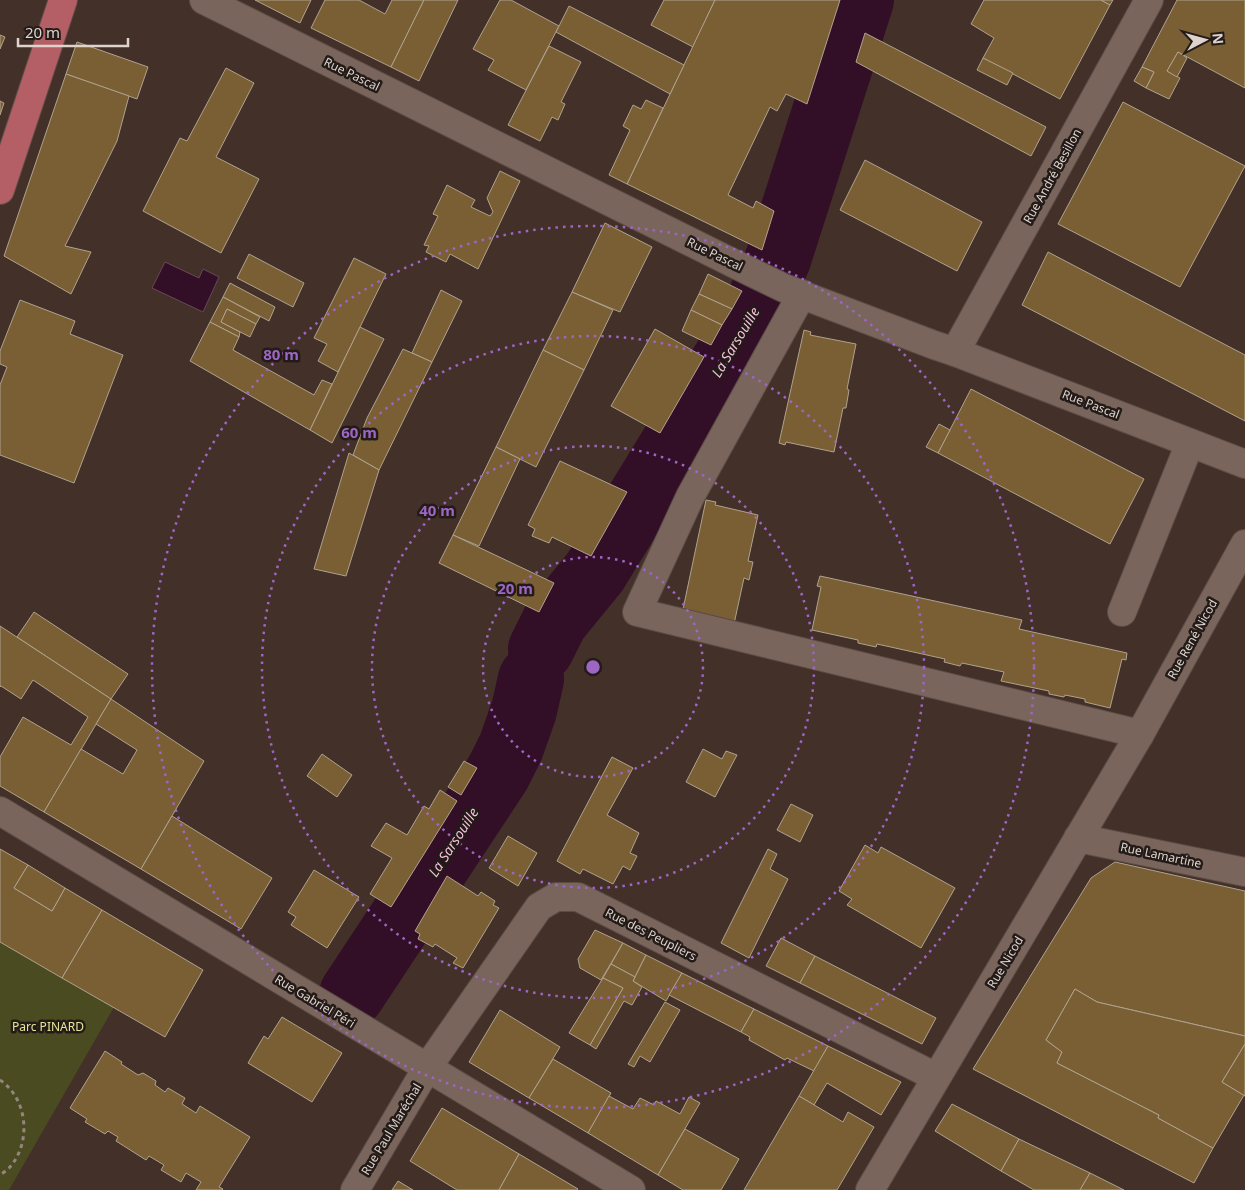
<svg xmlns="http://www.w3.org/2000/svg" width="1245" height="1190" font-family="'Noto Sans',sans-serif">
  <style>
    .green { fill: #4b4b21 }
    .water { fill: #330e27; stroke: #674959 }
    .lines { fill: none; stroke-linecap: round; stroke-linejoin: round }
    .river { stroke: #330e27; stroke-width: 66 }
    .building { fill: #7a5f35; stroke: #afa28f }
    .minor-casing { stroke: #5c4c46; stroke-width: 30 }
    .major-casing { stroke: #5c4c46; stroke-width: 30 }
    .path { stroke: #94857e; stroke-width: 3; stroke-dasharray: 4 4; stroke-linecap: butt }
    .minor { stroke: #7a655c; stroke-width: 28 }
    .major { stroke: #b45e66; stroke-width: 28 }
    .ring { fill: none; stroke: #9e66c4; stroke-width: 2.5; stroke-dasharray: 2.5 5 }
    .labels { text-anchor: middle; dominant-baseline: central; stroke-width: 5; stroke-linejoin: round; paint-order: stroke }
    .street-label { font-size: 12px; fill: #dfd3ce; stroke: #231b17 }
    .park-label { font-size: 12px; fill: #e6e598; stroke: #231b17 }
    .water-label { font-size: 14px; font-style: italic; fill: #f8bfe0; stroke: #231b17 }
    .centre { fill: #9e66c4; stroke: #231b17; stroke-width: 2.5 }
    .ring-label { font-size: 15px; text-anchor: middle; font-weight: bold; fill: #9e66c4; stroke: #231b17; stroke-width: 5; stroke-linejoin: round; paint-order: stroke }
  </style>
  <rect width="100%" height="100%" fill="#433028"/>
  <polygon class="green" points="0,942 114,1007 9,1190 0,1190"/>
  <polygon class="water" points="165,262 199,278 203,269 219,277 203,312 152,288"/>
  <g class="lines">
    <g class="river">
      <polyline points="541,649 555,621 595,572 755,311 778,259 861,0"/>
      <polyline points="352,994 498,773 511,747 524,710 531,679"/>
    </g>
  </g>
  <g class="building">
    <polygon points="255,0 311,0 300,23"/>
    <polygon points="325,0 359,0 385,14 392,0 424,0 391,67 311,28"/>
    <polygon points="424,0 458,0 419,81 391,67"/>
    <polygon points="500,0 511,0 559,26 526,90 488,70 494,60 473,49"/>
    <polygon points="664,0 715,0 693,47 651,25"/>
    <polygon points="715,0 840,0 807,104 786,94 777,111 770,107 728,195 753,208 756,201 774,211 762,250 627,184"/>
    <polygon points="984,0 1101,0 1110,5 1060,99 983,58 994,38 971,24"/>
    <polygon points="1101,0 1113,0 1110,5"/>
    <polygon points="1177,0 1245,0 1245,88 1178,52 1167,71 1180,78 1169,99 1146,88 1154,72 1142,67"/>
    <polygon points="569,6 684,65 670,94 556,32"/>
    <polygon points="865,33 1046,127 1031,156 856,62"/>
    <polygon points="0,35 5,37 0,49"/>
    <polygon points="77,42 148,67 137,99 66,74"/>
    <polygon points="549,46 581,62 561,102 565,104 558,120 552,117 540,141 508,125"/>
    <polygon points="1178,52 1187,58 1177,77 1167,71"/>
    <polygon points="983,58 1013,73 1007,85 977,70"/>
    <polygon points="1142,67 1154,72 1146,88 1134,81"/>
    <polygon points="226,68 254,83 216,157 259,179 221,253 143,211 180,138 187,141"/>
    <polygon points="66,74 129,96 117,141 65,246 91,252 71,294 4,256"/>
    <polygon points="646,100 663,108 627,184 609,175 630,130 623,126 633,105 641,109"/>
    <polygon points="0,101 4,103 0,115"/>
    <polygon points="1123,102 1245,166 1180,287 1058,224"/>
    <polygon points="865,160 982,222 957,271 840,210"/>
    <polygon points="500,171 520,181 478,269 450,254 446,262 426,252 429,246 424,245 438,216 433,214 447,185 475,200 471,207 490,216 493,212 487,198"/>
    <polygon points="605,223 652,247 620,312 572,292"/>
    <polygon points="1048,252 1245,355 1245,421 1022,305"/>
    <polygon points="249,254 304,283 293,307 237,278"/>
    <polygon points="354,258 386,274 338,372 318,361 327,344 314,338"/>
    <polygon points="708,274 742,291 732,309 699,294"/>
    <polygon points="230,283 275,307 269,321 223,297"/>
    <polygon points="441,290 462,301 432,362 412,353"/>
    <polygon points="572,292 613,310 584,370 543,350"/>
    <polygon points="699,294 732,309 722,325 691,310"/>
    <polygon points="223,297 260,317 256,324 227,309 221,322 240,332 239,337 210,322"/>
    <polygon points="20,300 75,321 70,334 123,355 74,483 0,455 0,385 7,367 0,364 0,351"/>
    <polygon points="227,309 256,324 250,337 221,322"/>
    <polygon points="691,310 722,325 711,345 682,331"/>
    <polygon points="210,322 239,337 233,350 314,395 322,380 332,384 310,430 190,361"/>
    <polygon points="360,327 384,339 332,443 310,430"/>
    <polygon points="655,329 704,357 660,433 611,406"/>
    <polygon points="804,330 811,332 810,335 856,344 847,389 849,390 846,408 843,408 834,452 786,442 785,445 779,443"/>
    <polygon points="403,349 432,362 379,470 353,455 367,418"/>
    <polygon points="543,350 584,370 536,467 496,447"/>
    <polygon points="971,389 1144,479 1110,544 938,453"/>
    <polygon points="939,424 950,430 938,453 926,447"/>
    <polygon points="496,447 520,459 479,546 453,535"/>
    <polygon points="349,453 379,470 346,576 314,569"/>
    <polygon points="560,461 627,492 591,556 552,537 549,543 532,536 535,529 528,525"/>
    <polygon points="706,500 716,502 715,505 758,515 748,561 753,562 749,580 744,578 734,624 682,614"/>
    <polygon points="453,535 554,583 539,612 439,563"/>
    <polygon points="820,576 1022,620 1019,629 1127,653 1126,660 1122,659 1110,708 1085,702 1085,699 1065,695 1064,697 1049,694 1049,691 1001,681 1004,672 962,663 960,666 944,662 945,659 877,644 876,647 858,643 858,640 812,630 821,587 817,586"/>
    <polygon points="34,612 128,674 111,699 17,637"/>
    <polygon points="0,626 111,699 44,812 0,786 0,757 23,717 71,745 88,717 33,680 21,699 1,686 0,687"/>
    <polygon points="111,699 204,761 141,869 44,812 81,749 123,774 137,750 96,724"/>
    <polygon points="703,749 722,759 726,751 737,755 715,797 686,782"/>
    <polygon points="322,754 352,775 337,797 307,776"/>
    <polygon points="612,757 633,768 607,815 639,833 630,853 637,856 630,870 623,866 613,884 583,869 580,874 557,861"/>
    <polygon points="464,761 477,768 461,795 448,787"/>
    <polygon points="440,790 457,801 391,907 370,894 392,858 371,846 386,823 407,835 424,806 429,809"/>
    <polygon points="791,804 813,815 800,842 777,830"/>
    <polygon points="172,816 272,878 241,929 141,869"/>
    <polygon points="508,836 537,853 518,886 489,868"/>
    <polygon points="865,845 878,853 881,847 955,888 921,948 847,905 852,899 839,891"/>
    <polygon points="0,849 28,865 14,888 52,911 65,888 102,910 62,978 0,942"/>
    <polygon points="768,849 777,854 770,869 788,879 749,958 721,943"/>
    <polygon points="1115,862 1245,891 1245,1036 1097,1002 1075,989 1046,1040 1062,1052 1057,1063 1159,1115 1158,1118 1213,1148 1194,1183 973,1069 1091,878"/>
    <polygon points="28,865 65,888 52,911 14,888"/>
    <polygon points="314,870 359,897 327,948 291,925 296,917 288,912"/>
    <polygon points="447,876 478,896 481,892 495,901 493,905 499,908 463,968 453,963 457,958 435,944 433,947 418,939 420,934 415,931"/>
    <polygon points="102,910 203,970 165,1037 62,978"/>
    <polygon points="595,930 623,943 601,980 580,968 578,959"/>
    <polygon points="781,938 815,956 800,983 766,966"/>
    <polygon points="623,943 646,955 635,977 611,964"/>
    <polygon points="646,955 682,973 666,1001 633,981"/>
    <polygon points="815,956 936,1018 922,1044 800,983"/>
    <polygon points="611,964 635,977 633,981 642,987 632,1005 624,1001 596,1049 590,1045 623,988 603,978"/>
    <polygon points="682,973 754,1009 741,1032 669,995"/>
    <polygon points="603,978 623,988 590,1045 569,1033"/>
    <polygon points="1075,989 1097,1002 1245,1036 1245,1044 1222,1082 1244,1095 1213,1148 1158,1118 1159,1115 1057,1063 1062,1052 1046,1040"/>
    <polygon points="665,1002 680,1010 650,1062 640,1056 634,1067 628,1064"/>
    <polygon points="754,1009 828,1046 814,1071 787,1058 785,1060 749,1040 750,1037 741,1032"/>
    <polygon points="500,1010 560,1047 529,1098 469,1062"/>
    <polygon points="282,1017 342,1053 312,1102 248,1063 264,1036 268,1039"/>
    <polygon points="1245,1044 1245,1096 1222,1082"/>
    <polygon points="828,1046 901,1082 881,1115 827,1083 814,1105 799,1096"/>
    <polygon points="105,1051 122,1062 121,1064 138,1075 143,1073 156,1081 155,1085 165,1092 168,1088 185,1098 182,1104 196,1113 200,1106 250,1137 219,1187 223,1189 222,1190 196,1190 201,1182 186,1173 181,1182 161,1170 164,1165 149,1156 146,1160 116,1141 118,1137 108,1131 105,1134 85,1122 87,1119 70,1108"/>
    <polygon points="553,1059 611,1093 588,1133 529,1098"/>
    <polygon points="609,1096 633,1109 640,1098 654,1105 656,1101 680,1114 689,1097 700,1103 658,1175 588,1133"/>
    <polygon points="799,1096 843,1122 848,1112 874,1127 837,1190 744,1190"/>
    <polygon points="952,1104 1019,1139 1001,1171 935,1131"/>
    <polygon points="442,1108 519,1154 499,1190 457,1190 410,1161"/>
    <polygon points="685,1129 739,1159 721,1190 683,1190 658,1175"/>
    <polygon points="1019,1139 1090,1173 1080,1190 1034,1190 1001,1171"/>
    <polygon points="519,1154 578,1189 577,1190 499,1190"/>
    <polygon points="1090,1173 1124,1190 1080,1190"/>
    <polygon points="398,1181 413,1190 392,1190"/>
  </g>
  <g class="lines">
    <g class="minor-casing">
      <g id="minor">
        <polyline points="204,0 751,272 784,288 934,345 955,352 1245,464"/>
        <polyline points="802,294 690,497 637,612 1140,734"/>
        <polyline points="955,352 1149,0"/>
        <polyline points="1122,612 1190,443"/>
        <polyline points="0,811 631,1190"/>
        <polyline points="1078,838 1245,872"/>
        <polyline points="355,1190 427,1068 539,907 556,897 578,897 936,1077"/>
        <polyline points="870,1190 1140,734 1245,544"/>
      </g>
    </g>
    <g class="major-casing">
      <polyline id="major" points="0,190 63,0"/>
    </g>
    <path class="path" d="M0 1080C28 1099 32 1143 9 1168 7 1170 3 1173 0 1175"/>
    <use href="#minor" class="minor"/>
    <use href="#major" class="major"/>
  </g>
  <g class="ring">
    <circle cx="593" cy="667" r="110"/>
    <circle cx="593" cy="667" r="221"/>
    <circle cx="593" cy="667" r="331"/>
    <circle cx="593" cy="667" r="441"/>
  </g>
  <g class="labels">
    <g class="street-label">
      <text transform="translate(352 74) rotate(26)">Rue Pascal</text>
      <text transform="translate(1052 176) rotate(-61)">Rue André Besillon</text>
      <text transform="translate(715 254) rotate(26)">Rue Pascal</text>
      <text transform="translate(1091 404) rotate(21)">Rue Pascal</text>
      <text transform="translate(1192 639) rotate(-61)">Rue René Nicod</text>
      <text transform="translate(1161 855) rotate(12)">Rue Lamartine</text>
      <text transform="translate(651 934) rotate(27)">Rue des Peupliers</text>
      <text transform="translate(1005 962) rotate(-59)">Rue Nicod</text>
      <text transform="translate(315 1001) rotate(31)">Rue Gabriel Péri</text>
      <text transform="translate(391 1129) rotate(-59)">Rue Paul Maréchal</text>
    </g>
    <g class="park-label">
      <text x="48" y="1026">Parc PINARD</text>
    </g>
    <g class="water-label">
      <text transform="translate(735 342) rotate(-59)">La Sarsouille</text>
      <text transform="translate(453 842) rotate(-57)">La Sarsouille</text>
    </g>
  </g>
  <circle cx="593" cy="667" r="8" class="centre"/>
  <g class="ring-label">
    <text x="281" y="360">80 m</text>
    <text x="359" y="438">60 m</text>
    <text x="437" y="516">40 m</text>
    <text x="515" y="594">20 m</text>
  </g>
  <g transform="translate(1205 40) rotate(84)" stroke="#231b17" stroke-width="4" paint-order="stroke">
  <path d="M0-4L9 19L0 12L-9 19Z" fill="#dfd3ce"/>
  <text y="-8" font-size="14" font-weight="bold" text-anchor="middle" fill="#dfd3ce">N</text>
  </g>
  <path d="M18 38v8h110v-8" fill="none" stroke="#dfd3ce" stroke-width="2.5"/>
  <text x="25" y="38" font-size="15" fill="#dfd3ce" stroke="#231b17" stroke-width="4" paint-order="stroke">20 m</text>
</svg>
